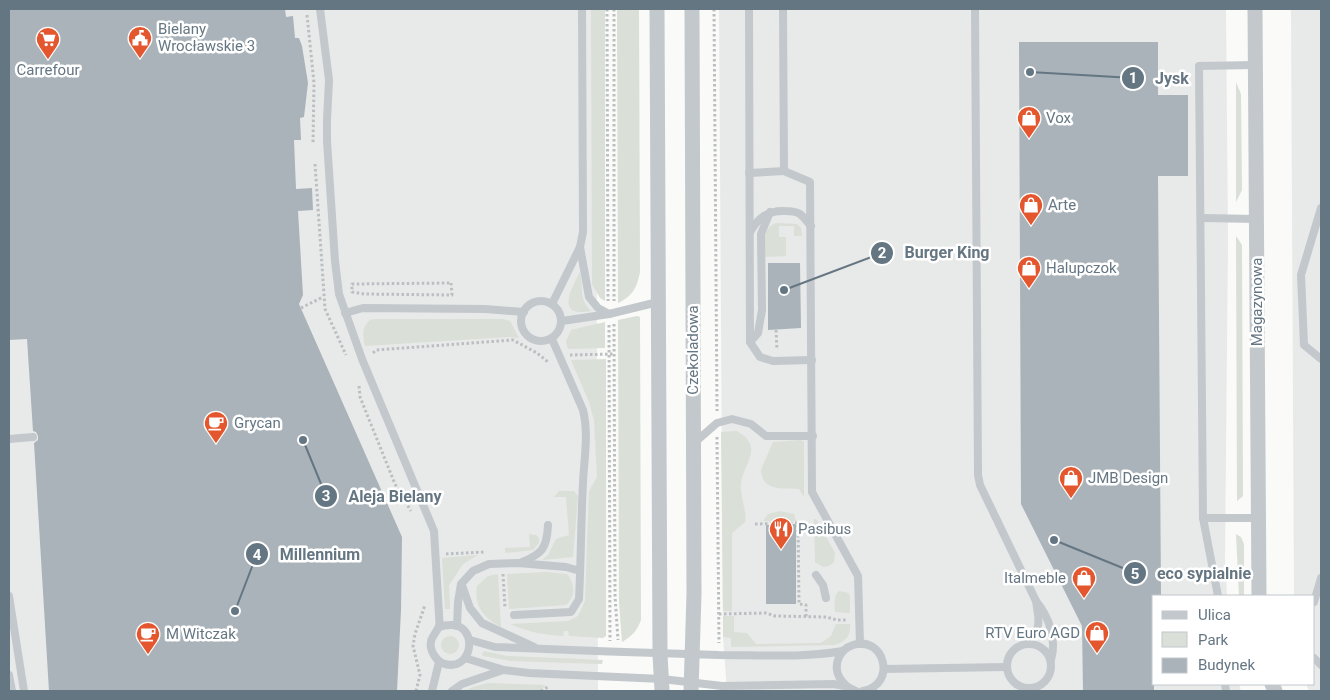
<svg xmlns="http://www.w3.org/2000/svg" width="1330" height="700" font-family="Roboto,sans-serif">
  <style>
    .built { fill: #e8e9e9 }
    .green { fill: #dadfd7 }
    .building { fill: #aab3b9 }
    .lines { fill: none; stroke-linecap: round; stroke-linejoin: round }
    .path { stroke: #bbbfc2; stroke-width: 3; stroke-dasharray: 2.5 2.5; stroke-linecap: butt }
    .service { stroke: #c3c8cc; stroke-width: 8 }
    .minor { stroke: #c3c8cc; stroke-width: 15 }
    .labels { text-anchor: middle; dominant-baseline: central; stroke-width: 5; stroke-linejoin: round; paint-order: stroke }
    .poi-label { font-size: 15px; fill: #657683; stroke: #fff; text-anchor: start }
    .street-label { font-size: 15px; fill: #657683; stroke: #fff }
    .leader { fill: none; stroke: #657683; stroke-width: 2 }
    .callout-dot { fill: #657683; stroke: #fff; stroke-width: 2 }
    .mark-label { font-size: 15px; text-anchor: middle; font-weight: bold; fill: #fff }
    .callout-label { font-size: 16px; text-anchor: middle; font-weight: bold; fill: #657683; stroke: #fff; stroke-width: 5; stroke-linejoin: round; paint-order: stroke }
  </style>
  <rect width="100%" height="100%" fill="#fafaf8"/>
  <g class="built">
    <polygon points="9,9 596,9 598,691 9,691"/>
    <polygon points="719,9 1226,9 1228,240 1225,558 1227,596 1154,596 1154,684 1239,684 1241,691 727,691 723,637"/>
    <polygon points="1291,9 1321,9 1321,691 1309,691 1306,684 1314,684 1314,596 1294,596"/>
  </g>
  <g class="green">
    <polygon points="591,9 605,9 605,301 600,298 592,284"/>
    <path d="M617 9H639L640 272C637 287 633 296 618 303Z"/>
    <polygon points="1236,82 1241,94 1242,190 1236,202"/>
    <path d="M776 223 797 224 801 228 802 236H794V226H779V237H786V256L764 257C764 244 762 228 776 223Z"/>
    <polygon points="1236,236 1242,245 1243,496 1237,501"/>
    <path d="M580 272C584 288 578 298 591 311 555 318 571 289 580 272Z"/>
    <path d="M637 316 640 317 641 620C637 631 632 636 622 642L619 602 618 320Z"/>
    <path d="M376 319H503L510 321 519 338 509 337 365 346C363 336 361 328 370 320Z"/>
    <polygon points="605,322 605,348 568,349 566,342 571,330"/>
    <path d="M606 359V636L603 638 569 636 568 631H564L563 636C544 635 528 632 510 624L568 621 578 616 585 601 589 491 597 477 594 420 589 402 571 360Z"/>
    <path d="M737 431C764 447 745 461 741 482 739 495 747 509 745 522L732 533V611H723L721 432Z"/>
    <path d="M801 440 804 442V497L799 489C783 488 762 492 761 470L773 442Z"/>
    <polygon points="559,491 574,491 578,496 573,557 542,560 548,555 556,539 569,535 566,497 554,497"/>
    <polygon points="780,511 794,514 796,521 763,521 768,514"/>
    <polygon points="814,519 816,519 835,553 834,562 829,566 823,567 815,562"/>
    <polygon points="529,534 536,535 539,538 539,543 533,550 505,553 505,548 530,547"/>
    <polygon points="1236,534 1241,537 1244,544 1244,596 1239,596"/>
    <polygon points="478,555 463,564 449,585 450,609 445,609 442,558"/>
    <path d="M546 572 567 574C575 584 576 596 566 605L509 609 507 574Z"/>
    <path d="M498 574 501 627C483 617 474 606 477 586L488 576Z"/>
    <path d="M839 591 849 593 850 597V613L835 612C835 605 833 595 839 591Z"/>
    <path d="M723 616H734V632L747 633 756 644 821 643 831 636 836 624H850C851 636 846 642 834 645L731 647V638L723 637Z"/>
    <circle cx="450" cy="645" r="9"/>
    <polygon points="484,651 507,656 603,660 602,664 511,661 483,656 482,654"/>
    <polygon points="488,683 546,685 539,691 488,691 483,689 481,691 465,691 473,687"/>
  </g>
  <g class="building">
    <polygon points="9,9 285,9 286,17 293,16 295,38 299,38 302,46 308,83 304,117 300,118 301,140 294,140 296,189 312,188 313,210 298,211 303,295 299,304 402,537 401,610 397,691 49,691 34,443 38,440 38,436 36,432 33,431 27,339 9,340"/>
    <polygon points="1019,42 1158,42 1158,95 1188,95 1188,176 1158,176 1161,596 1154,596 1154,691 1083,691 1082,626 1021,504"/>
    <polygon points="768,263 800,263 801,328 768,330"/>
    <polygon points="796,524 796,604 766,604 766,525"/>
  </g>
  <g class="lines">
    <g class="path">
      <polyline points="607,9 608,301"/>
      <polyline points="614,9 614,301"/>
      <polyline points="714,9 717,411"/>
      <polyline points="307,15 314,83 313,143"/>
      <polyline points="315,164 325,309 346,355"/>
      <polygon points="451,283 452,295 364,294 352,292 352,284"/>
      <polyline points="301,308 323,297"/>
      <polyline points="614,324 615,596 618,640"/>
      <polyline points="609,325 610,641"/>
      <polyline points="776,330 777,350"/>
      <polyline points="373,353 376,350 513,340 537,353 548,362"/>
      <polyline points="570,355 615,354"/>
      <polyline points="359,386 360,397 395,484 411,511"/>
      <polyline points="717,437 719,643"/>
      <polyline points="755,524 798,523 799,604 806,605 806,617"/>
      <polyline points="446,554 485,552"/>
      <polyline points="503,574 505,608"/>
      <polyline points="719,614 766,613 775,616 826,617 837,620 847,620"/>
      <polyline points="416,691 420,675 413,646 415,634 425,605"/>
      <polyline points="541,691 548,687"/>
    </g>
    <g class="service">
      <path d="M320 9 329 80 327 120V141L335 261 339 294 362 359 434 531 439 615C439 618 440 623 439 626 436 634 429 638 431 648 432 653 437 661 442 663 473 675 480 624 450 625 447 625 442 626 439 627"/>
      <polyline points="749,9 750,342 760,357 773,361 812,360"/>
      <polyline points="783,9 784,171 810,182 812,492 858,576 860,644"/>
      <path d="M975 9 978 475 980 485 1036 601C1039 622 1042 626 1028 643"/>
      <polyline points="749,173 784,171"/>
      <polyline points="1321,208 1301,275 1304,345 1321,359"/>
      <polyline points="1201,218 1257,219"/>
      <path d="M750 232C758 218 768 210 785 211 790 211 795 211 800 214 804 217 807 222 811 226"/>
      <polyline points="580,247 589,297 598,308 609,314"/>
      <circle cx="541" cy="321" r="20"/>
      <polyline points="552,304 580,247 583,232 582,9"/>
      <polyline points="345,313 363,308 485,309 524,312"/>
      <polyline points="562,321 609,314 658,302"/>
      <polyline points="750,342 758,333 762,310 761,234 770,212"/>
      <polyline points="9,439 33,437"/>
      <polyline points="693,444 717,423 732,419 751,424 766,436 813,436"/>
      <polyline points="1203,518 1258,518"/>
      <path d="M520 563C542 554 547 549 548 525"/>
      <polyline points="816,575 823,585 826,598"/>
      <polyline points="462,585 470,608 482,623 534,647"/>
      <polyline points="9,596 24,691"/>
      <polyline points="1218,596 1203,518 1199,66 1255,65"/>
      <path d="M1036 601C1049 617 1057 639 1051 660"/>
      <polyline points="1314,602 1321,578"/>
      <path d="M514 615 571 612 579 599C581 560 581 521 583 483 584 458 589 435 583 410L552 339"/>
      <polyline points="457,626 458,602 461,584 473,571 489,564 518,563 566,567 580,571"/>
      <path d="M470 640 495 647C570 650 644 653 719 655 760 655 803 658 843 651"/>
      <circle cx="1029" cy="666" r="22"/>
      <polyline points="465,658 504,670 529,673 662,679 722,686 833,684 845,686"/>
      <polyline points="1314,658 1321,665"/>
      <polyline points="884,669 1006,667"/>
      <polyline points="9,675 12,691"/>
      <polyline points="1225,684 1226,691"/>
      <polyline points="432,691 439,662"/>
      <polyline points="452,691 462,684 503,670"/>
      <path d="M856 691C842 686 832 672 839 657 842 651 847 647 853 645 884 635 898 684 863 691"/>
    </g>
    <g class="minor">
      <polyline points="657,9 660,654 662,691"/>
      <polyline points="1255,9 1259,596"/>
      <polyline points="1272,684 1275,691"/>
      <polyline points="691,691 694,594 692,9"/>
    </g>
  </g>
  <defs>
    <g id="civic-pin" transform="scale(1.25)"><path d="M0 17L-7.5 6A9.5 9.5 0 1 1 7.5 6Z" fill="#e4572e" stroke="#fff"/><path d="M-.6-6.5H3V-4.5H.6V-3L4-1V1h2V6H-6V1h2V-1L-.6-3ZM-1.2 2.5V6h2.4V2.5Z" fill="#fff"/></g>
    <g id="supermarket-pin" transform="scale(1.25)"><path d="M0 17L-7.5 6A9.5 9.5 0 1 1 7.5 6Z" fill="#e4572e" stroke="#fff"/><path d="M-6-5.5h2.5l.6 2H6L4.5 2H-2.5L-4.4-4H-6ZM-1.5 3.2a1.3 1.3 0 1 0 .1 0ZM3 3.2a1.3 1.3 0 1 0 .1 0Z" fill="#fff"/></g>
    <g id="shop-pin" transform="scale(1.25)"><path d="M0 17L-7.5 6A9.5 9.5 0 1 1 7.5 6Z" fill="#e4572e" stroke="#fff"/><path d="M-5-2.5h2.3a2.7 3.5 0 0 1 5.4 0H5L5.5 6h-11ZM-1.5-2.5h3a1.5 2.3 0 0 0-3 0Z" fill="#fff"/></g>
    <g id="cafe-pin" transform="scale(1.25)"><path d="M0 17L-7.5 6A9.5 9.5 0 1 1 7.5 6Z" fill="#e4572e" stroke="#fff"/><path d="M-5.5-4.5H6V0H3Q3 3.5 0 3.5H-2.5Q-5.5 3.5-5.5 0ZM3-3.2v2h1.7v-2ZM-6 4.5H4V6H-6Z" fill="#fff"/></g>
    <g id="restaurant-pin" transform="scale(1.25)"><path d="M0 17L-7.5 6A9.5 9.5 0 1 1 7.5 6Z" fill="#e4572e" stroke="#fff"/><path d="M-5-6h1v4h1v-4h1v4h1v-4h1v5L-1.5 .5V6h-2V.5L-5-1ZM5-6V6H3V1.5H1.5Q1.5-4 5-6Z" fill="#fff"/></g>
  </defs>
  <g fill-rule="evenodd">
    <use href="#civic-pin" x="140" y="38"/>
    <use href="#supermarket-pin" x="48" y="39"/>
    <use href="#shop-pin" x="1029" y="118"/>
    <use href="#shop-pin" x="1031" y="205"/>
    <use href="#shop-pin" x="1029" y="268"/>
    <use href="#cafe-pin" x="216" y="423"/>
    <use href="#shop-pin" x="1071" y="478"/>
    <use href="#restaurant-pin" x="781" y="529"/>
    <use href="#shop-pin" x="1084" y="578"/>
    <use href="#shop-pin" x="1097" y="633"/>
    <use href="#cafe-pin" x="148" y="634"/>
  </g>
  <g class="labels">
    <g class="poi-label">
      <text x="158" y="29">Bielany<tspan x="158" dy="17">Wrocławskie 3</tspan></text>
      <text x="48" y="70" text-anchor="middle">Carrefour</text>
      <text x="1046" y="118">Vox</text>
      <text x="1048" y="205">Arte</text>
      <text x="1046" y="268">Halupczok</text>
      <text x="234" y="423">Grycan</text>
      <text x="1088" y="478">JMB Design</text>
      <text x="798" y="529">Pasibus</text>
      <text x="1066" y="578" text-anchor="end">Italmeble</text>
      <text x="1080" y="633" text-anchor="end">RTV Euro AGD</text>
      <text x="166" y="634">M Witczak</text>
    </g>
    <g class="street-label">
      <text transform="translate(1257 302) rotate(-90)">Magazynowa</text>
      <text transform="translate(693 350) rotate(-90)">Czekoladowa</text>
    </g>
  </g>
  <path class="leader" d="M1030 72L1133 78M784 290L882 253M303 440L326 496M235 611L257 554M1054 540L1135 573"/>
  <g class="callout-dot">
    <circle cx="1030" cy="72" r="5"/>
    <circle cx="784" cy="290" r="5"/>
    <circle cx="303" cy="440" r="5"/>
    <circle cx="235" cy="611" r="5"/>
    <circle cx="1054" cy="540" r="5"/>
    <circle cx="1133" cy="78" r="12"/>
    <circle cx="882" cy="253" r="12"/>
    <circle cx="326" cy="496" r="12"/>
    <circle cx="257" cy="554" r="12"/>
    <circle cx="1135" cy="573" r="12"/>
  </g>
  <g class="mark-label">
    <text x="1133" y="83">1</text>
    <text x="882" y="258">2</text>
    <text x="326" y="501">3</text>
    <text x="257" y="560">4</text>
    <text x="1135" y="579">5</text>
  </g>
  <g class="callout-label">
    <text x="1172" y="84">Jysk</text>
    <text x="947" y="258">Burger King</text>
    <text x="395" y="502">Aleja Bielany</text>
    <text x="320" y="560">Millennium</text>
    <text x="1204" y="579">eco sypialnie</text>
  </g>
  <rect width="1330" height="700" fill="none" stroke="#657683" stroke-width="20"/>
  <rect x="1152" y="595" width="162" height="90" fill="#ffffff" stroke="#c1c8cd"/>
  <rect x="1162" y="611" width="25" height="8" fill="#c3c8cc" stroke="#c1c8cd"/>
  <text x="1198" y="620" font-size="15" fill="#657683">Ulica</text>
  <rect x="1162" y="632" width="25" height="15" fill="#dadfd7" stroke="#c1c8cd"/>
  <text x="1198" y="645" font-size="15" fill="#657683">Park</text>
  <rect x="1162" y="658" width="25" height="15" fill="#aab3b9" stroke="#c1c8cd"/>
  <text x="1198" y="670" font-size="15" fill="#657683">Budynek</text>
</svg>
